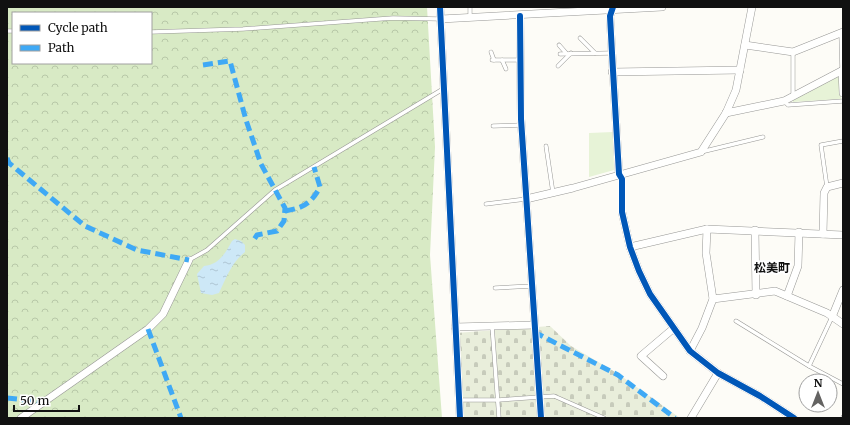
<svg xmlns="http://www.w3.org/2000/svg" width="850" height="425" font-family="Merriweather,'Noto Sans JP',serif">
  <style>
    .green { fill: #e7f3d7 }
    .forest { fill: url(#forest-crowns); fill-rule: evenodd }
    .cemetery { fill: url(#cemetery-stones) }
    .water { fill: url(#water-ripples) }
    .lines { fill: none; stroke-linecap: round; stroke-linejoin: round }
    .lane-casing { stroke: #979795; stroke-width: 4.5 }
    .street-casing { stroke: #979795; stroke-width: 8 }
    .lane { stroke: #fffffe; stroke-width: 3.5 }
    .street { stroke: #fffffe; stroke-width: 7 }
    .quiet { stroke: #3fa9f5; stroke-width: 5; stroke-dasharray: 10 5; stroke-linecap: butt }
    .cycleway-casing { stroke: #fff; stroke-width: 8 }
    .cycleway { stroke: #0057b8; stroke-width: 6 }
    .labels { text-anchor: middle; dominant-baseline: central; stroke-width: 4; stroke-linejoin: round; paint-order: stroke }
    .neighbourhood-label { font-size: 12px; font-weight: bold; fill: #111; stroke: #fff }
  </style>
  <defs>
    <pattern id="forest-crowns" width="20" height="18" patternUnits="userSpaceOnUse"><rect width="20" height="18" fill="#d8eac5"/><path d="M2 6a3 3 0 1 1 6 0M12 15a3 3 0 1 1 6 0" fill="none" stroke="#b8c8a8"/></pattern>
    <pattern id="cemetery-stones" width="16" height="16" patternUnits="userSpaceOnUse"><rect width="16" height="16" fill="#e9eedb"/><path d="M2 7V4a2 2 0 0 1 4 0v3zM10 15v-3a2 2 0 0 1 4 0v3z" fill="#c7cbbb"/></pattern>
    <pattern id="water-ripples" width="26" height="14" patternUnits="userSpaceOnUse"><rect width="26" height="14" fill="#cde8f7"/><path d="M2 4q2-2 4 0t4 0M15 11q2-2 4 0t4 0" fill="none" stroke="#afc6d3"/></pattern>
  </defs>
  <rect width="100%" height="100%" fill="#fdfcf7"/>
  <g class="green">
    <polygon points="841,74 841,99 793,102 792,100"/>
    <polygon points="613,132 614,170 589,177 589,133"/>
  </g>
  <path class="forest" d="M7 7H427L435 147 430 255 442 418H7ZM13 13H151V63H13Z"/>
  <polygon class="cemetery" points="550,326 571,346 617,373 680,418 462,418 456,333"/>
  <path class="water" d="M235 239 241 241 245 245V252C232 262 226 278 219 293L212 295 201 293 197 274 204 266C219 265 226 252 232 241Z"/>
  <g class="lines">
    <g class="lane-casing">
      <g id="lane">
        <polyline points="470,7 470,17"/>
        <polyline points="7,31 13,31"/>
        <polyline points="151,32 243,29 393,18 440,19"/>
        <polyline points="841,33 842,71"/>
        <polyline points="580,38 595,53"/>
        <polyline points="559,45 566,53"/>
        <polyline points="491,52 494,60"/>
        <polyline points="793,52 793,96"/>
        <polyline points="560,54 612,53"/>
        <polyline points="492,60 521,60"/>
        <polyline points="502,60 506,69"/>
        <polyline points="558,66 571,53"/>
        <polyline points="784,101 788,105 843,101"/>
        <polyline points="493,126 522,125"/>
        <polyline points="546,146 553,193"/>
        <polyline points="701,152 763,137"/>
        <polyline points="827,187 821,145 843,141"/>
        <polyline points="486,204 526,199"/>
        <polyline points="189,260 207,250 275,190 443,89"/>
        <polyline points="495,288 532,286"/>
        <polyline points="736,321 809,366 843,384"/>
        <polyline points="492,326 499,418"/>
        <polyline points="809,366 832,317"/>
        <polyline points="459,400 498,400 554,396 604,418"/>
        <polyline points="843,418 843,417"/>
      </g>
    </g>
    <g class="street-casing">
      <g id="street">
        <polyline points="440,7 460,418"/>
        <polyline points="613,7 610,16 612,53 619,174 622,179 622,212 630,247 639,271 650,294 690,351 718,373 760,396 794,418"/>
        <polyline points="520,16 521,119 541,418"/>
        <polyline points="441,19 662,7"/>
        <polyline points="745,45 793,52 843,32"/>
        <polyline points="842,71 843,93"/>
        <polyline points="612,72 740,70"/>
        <polyline points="726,113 784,101 843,70"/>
        <polyline points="526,199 573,188 701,152 726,113 736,90 752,7"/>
        <polyline points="755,230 756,295"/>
        <polyline points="823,234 824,193 827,187 843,183"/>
        <polyline points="630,247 707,229"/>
        <polyline points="787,296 798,266 799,232"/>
        <polyline points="713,299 775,291 827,313 843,324"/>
        <polyline points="832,317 843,290"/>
        <polyline points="455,327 534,325"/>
        <polyline points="690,351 702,328 713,299 706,253 707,229 843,235"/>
        <polyline points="663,376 641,356 674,328"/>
        <polyline points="21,418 148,329 163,314 189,260"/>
        <polyline points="691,418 718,373"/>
      </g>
    </g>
    <use href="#lane" class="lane"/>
    <use href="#street" class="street"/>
    <g class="quiet">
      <polyline points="203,65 230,61 246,120 261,164 285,208 284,221 277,231 257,235 253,241"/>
      <polyline points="7,158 9,163 85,226 137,250 189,260"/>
      <path d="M285 211C303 208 311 204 320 187L314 167"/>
      <polyline points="148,329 181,418"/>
      <polyline points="534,332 618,375 675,418"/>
      <polyline points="7,398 43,402"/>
    </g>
    <g class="cycleway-casing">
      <g id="cycleway">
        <polyline points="440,7 460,418"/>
        <polyline points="613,7 610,16 612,53 619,174 622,179 622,212 630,247 639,271 650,294 690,351 718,373 760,396 794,418"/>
        <polyline points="520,16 521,119 541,418"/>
      </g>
    </g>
    <use href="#cycleway" class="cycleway"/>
  </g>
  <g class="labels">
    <g class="neighbourhood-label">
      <text x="772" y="267">松美町</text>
    </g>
  </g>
  <rect width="850" height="425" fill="none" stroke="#111111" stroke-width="16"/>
  <rect x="12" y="12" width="140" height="52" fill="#ffffff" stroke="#a0a0a0"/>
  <rect x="20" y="25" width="20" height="6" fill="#0057b8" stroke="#a0a0a0"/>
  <text x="48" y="32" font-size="12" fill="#111111">Cycle path</text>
  <rect x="20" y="45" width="20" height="6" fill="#3fa9f5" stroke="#a0a0a0"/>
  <text x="48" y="52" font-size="12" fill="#111111">Path</text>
  <g transform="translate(818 393)"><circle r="19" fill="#ffffff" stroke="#a0a0a0"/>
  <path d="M0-3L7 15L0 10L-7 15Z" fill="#646362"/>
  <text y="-6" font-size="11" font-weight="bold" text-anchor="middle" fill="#111111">N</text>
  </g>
  <path d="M14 405v6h65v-6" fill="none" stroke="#111111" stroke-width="2"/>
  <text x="20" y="405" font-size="12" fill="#111111" stroke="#ffffff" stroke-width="3" paint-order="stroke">50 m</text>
</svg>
